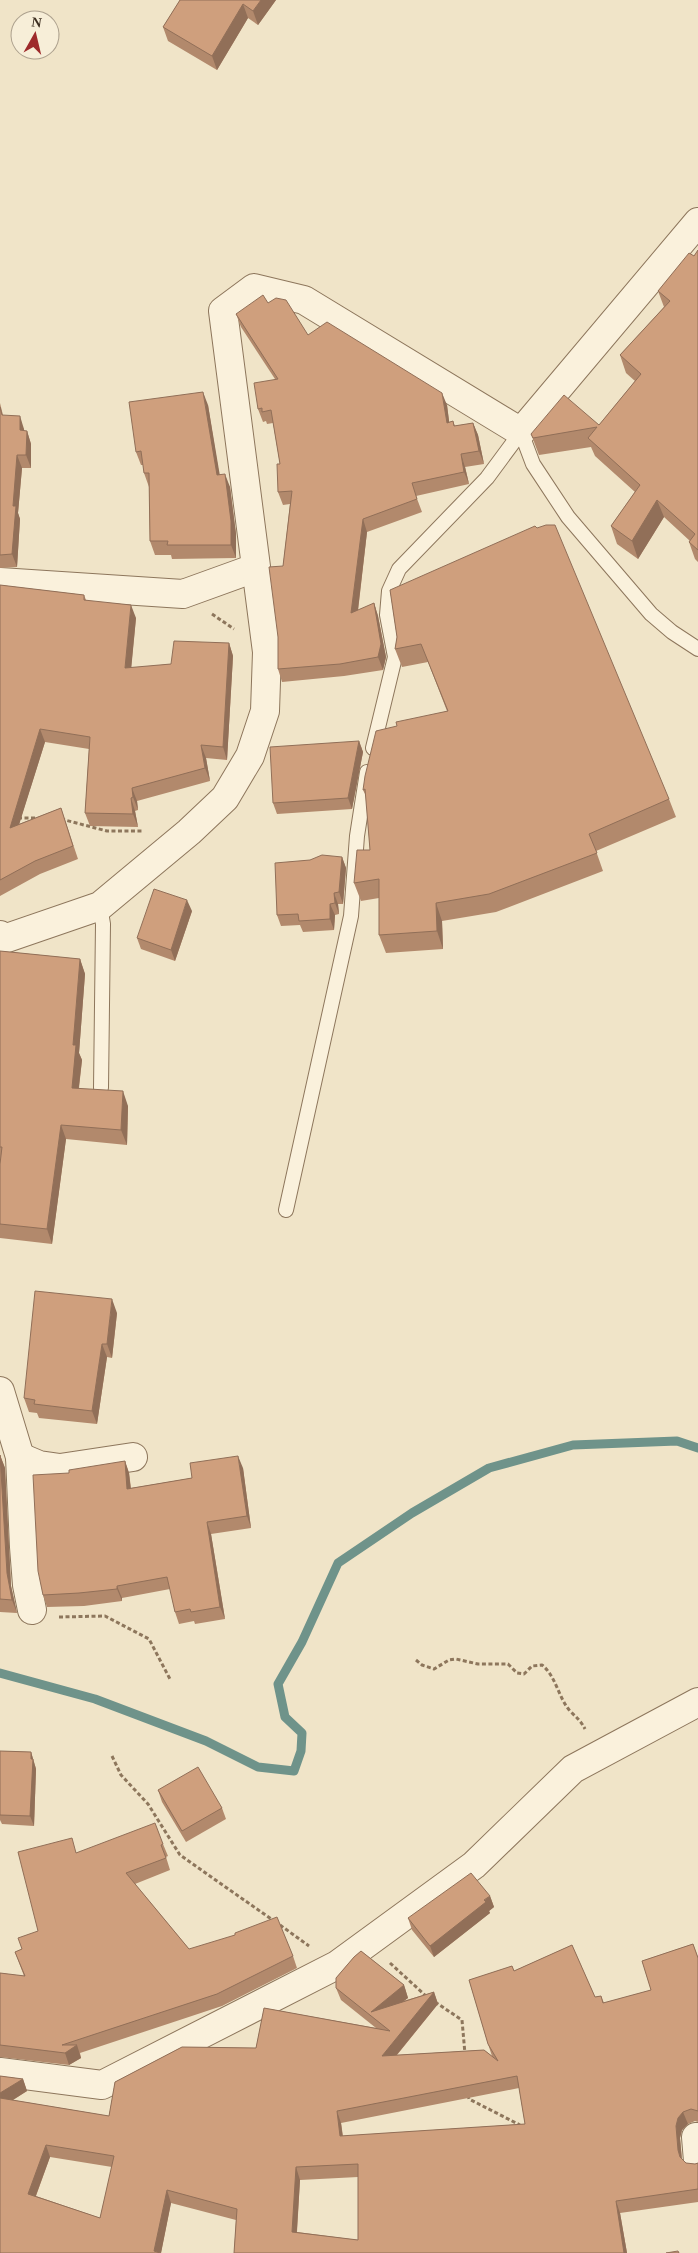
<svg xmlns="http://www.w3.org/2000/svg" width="698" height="2253" font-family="Georgia,serif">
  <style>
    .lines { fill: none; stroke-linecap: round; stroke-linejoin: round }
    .stream { stroke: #6f938a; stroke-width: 9 }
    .service-casing { stroke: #8d765c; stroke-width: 16 }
    .minor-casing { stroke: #8d765c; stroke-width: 30 }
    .path { stroke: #8d765c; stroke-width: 3; stroke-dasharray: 4 2.5; stroke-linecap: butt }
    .service { stroke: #faf1dc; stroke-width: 14 }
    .minor { stroke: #faf1dc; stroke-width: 28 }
    .wall { fill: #b2896c; fill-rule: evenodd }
    .shaded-wall { fill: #916f58 }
    .building { fill: #cf9f7d; stroke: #916f58; fill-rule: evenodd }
  </style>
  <rect width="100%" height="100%" fill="#f0e4c8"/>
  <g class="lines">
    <polyline class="stream" points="0,1673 95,1699 206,1741 258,1767 294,1771 301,1751 302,1733 285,1717 278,1684 302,1642 338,1563 412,1513 489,1468 573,1445 677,1441 698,1448"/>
    <g class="service-casing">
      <g id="service">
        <polyline points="521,432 533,464 568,517 651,614 672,632 698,649"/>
        <polyline points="373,748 395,657 387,615 389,591 399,569 487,478 521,432"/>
        <polyline points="100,906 103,924 101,1088"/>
        <polyline points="286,1210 351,916 357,836 367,772"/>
      </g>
    </g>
    <g class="minor-casing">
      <g id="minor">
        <polyline points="0,582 183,594 255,568"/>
        <polyline points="0,935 4,939 100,906 189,832 225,798 250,756 265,711 267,652 223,311 254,288 304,300 521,432 698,222"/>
        <polyline points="0,1391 20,1457 24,1547 27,1585 32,1610"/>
        <polyline points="20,1457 39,1465 60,1468 133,1457"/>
        <polyline points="0,2072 102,2085 337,1965 474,1865 573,1769 698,1702"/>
        <polyline points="696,2137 698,2161"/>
      </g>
    </g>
    <g class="path">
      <polyline points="212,614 234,629"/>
      <polyline points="18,818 37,818"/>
      <polyline points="61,819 107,831 143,831"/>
      <polyline points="59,1617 105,1616 149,1639 171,1681"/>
      <path d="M416 1660 422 1665 434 1669 449 1660 456 1659 478 1664H508L517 1673 524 1674 532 1666 542 1665C556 1676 558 1697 570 1711 576 1717 581 1721 585 1729"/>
      <polyline points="112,1756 121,1775 148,1804 180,1855 274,1921"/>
      <polyline points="280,1925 309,1946"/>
      <polyline points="390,1963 426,1996"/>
      <polyline points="435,2002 462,2020 465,2054"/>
      <polyline points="468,2095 469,2099 520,2125"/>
    </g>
    <use href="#service" class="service"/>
    <use href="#minor" class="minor"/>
  </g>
  <g class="wall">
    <polygon points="180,0 276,0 258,25 248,18 217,70 168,41 163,27"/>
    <polygon points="698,250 698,562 695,559 689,542 690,541 664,517 638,559 617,544 611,526 635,492 595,456 591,447 539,455 531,434 599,425 635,381 626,373 620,355 664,307 658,291 694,256"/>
    <polygon points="268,303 308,335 447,405 449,422 453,421 455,426 473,423 478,435 484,464 465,467 469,484 416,496 422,512 367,532 358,611 374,603 378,616 386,657 383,670 344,676 282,682 278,669 283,566 290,504 283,505 278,492 280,464 273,423 267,424 266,421 263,422 258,409 275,379 241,327 236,314"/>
    <polygon points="0,403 3,415 24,429 24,431 27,431 31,444 31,468 22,468 18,513 20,519 17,567 0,568"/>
    <polygon points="208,405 219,474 230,487 236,534 236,558 172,559 171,555 155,555 150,541 149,487 144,473 143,465 141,465 136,452"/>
    <polygon points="0,585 84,595 86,600 136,618 131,668 171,664 229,643 233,656 227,760 206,758 210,781 137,801 138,810 135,811 138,827 90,826 85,813 89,749 45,742 19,824 61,808 78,859 40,874 0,896"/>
    <polygon points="390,590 669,799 676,817 596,851 603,871 496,912 442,921 443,949 386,953 379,935 379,898 361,901 354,883 370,850 366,796 363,790 397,726 447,711 428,662 402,667 395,649 397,637"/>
    <polygon points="359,741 363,752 352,809 277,814 273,803"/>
    <polygon points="342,857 346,868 343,904 338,904 339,914 335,915 334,930 303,932 300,925 281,926 277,915 310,860"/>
    <polygon points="192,911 175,961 141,949 137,938"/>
    <polygon points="0,951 80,959 85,974 79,1053 82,1060 79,1088 128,1106 127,1145 66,1139 52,1244 0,1238"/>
    <polygon points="117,1313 112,1358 107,1357 97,1424 39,1418 37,1413 29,1412 24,1398"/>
    <polygon points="0,1455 5,1468 11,1586 17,1613 0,1612"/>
    <polygon points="125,1461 129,1473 131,1488 192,1478 243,1468 251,1528 211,1534 225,1619 195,1624 194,1621 179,1624 175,1612 170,1589 122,1598 122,1601 84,1606 47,1607 43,1595 69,1473"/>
    <polygon points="0,1751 31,1752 36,1769 34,1826 2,1824 0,1820"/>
    <polygon points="158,1790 222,1808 226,1819 186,1842 162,1802"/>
    <polygon points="163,1844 168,1856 166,1857 170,1870 135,1884 189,1949 293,1956 297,1968 222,2006 80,2053 81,2058 69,2065 0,2057 0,1973 24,1976 15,1952 22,1949 38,1931 77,1853"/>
    <polygon points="490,1896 494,1907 489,1911 490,1913 434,1957 412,1930 408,1918"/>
    <path d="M693 1944 698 1957V2122L695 2121 688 2124 682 2130 680 2138 682 2159 686 2163 695 2164 698 2163V2202L620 2213 627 2253H234L236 2220 171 2203 161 2253H0V2076L23 2079 27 2091 13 2100 109 2116 115 2082 182 2047 256 2048 264 2008 376 2028 341 2000 336 1988V1978L354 1957 361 1951 404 1985 408 1998 403 2001 434 1992 438 2004 397 2055 484 2050 492 2056 488 2044 469 1980 512 1966 514 1971 572 1945 595 1997 601 1996 604 2003 651 1990 642 1961ZM519 2088 525 2124 343 2136 341 2123ZM50 2157 112 2167 100 2218 36 2196ZM358 2177V2240L297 2232 300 2180Z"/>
  </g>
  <g class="shaded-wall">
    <polygon points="261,0 276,0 258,25 253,11"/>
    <polygon points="243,4 248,18 217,70 212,56"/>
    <polygon points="203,392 208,405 222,488 217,475"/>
    <polygon points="442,393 447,405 451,436 447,423"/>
    <polygon points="20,416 24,429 25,443 20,430"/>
    <polygon points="473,423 478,435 484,464 479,451"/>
    <polygon points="27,431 31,444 31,468 26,455"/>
    <polygon points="461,454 465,467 469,484 464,472"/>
    <polygon points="17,455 22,468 18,513 20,519 17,567 12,554 13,506"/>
    <polygon points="225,474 230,487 236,534 236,558 231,545"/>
    <polygon points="657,500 664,517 638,559 632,541"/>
    <polygon points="363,519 367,532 356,626 351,613"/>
    <polygon points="374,603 378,616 386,657 383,670 378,657"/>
    <polygon points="131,605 136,618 130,681 125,668"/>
    <polygon points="229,643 233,656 227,760 223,747"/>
    <polygon points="40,729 45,742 14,841 10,828"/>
    <polygon points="359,741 363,752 352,809 348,798"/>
    <polygon points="201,745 206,758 210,781 205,768"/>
    <polygon points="132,788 137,801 138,810 133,797"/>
    <polygon points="131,798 135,811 138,827 133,814"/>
    <polygon points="342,857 346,868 343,904 339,892"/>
    <polygon points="334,893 338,904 339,914 335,903"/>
    <polygon points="187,900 192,911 175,961 171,950"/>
    <polygon points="436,903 442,921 443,949 437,931"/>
    <polygon points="330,904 335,915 334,930 330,919"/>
    <polygon points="80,959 85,974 79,1053 82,1060 77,1102 72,1088 73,1045"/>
    <polygon points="123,1091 128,1106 127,1145 121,1130"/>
    <polygon points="61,1125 66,1139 52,1244 47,1229"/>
    <polygon points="112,1299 117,1313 112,1358 107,1344"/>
    <polygon points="102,1344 107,1357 97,1424 92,1411"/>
    <polygon points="0,1455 5,1468 11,1586 17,1613 12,1600 7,1573"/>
    <polygon points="238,1456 243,1468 251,1528 247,1516"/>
    <polygon points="125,1461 129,1473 132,1501 127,1489"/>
    <polygon points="207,1522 211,1534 225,1619 220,1607"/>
    <polygon points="117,1586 122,1598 122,1601 117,1589"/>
    <polygon points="31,1752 36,1769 34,1826 30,1816"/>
    <polygon points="490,1896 494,1907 489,1911 490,1913 434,1957 430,1946"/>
    <polygon points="404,1985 408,1998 378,2021 371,2012"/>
    <polygon points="434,1992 438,2004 386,2068 382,2056"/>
    <polygon points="77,2045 81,2058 69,2065 65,2053"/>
    <polygon points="23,2079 27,2091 0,2108 0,2093"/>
    <polygon points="337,2111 341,2123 344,2148 340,2136"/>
    <polygon points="683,2112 688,2124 682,2130 680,2138 682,2162 678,2150 676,2126 678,2118"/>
    <polygon points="46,2145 50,2157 32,2206 28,2194"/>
    <polygon points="296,2167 300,2180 296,2244 292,2232"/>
    <polygon points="167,2190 171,2203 161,2253 154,2251"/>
    <polygon points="616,2201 620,2213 627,2253 624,2253"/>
  </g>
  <g class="building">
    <polygon points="180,0 261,0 253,11 243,4 212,56 163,27"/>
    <polygon points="698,250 698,550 689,542 695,534 657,500 632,541 611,526 640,485 588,438 597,427 533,438 531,434 564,395 599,425 641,374 620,355 670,301 658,291 689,253 694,256"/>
    <polygon points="263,295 268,303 276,298 286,300 308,335 327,322 442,393 447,423 453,421 454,426 473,423 479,451 461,454 464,472 412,483 417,499 363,519 351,613 374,603 381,644 378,657 340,664 278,669 278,637 269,567 283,566 292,491 278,492 277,464 280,464 271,410 262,412 262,408 258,409 254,383 278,379 236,314"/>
    <polygon points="203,392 217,475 225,474 231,521 231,545 167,545 168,541 150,541 149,473 144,473 141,451 136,452 129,402"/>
    <polygon points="0,407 2,415 20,416 20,430 27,431 26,455 17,455 13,506 16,506 12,554 0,555"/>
    <polygon points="546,525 555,525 669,799 589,834 597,853 489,894 436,903 437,931 379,935 379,879 354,883 357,850 370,850 365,789 363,790 365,776 376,731 397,726 396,722 448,711 421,644 395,649 397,637 390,590 535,526 537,528"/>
    <polygon points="0,585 84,595 84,600 131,605 125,668 171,664 174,641 229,643 223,747 201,745 205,768 132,788 133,797 131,798 133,814 85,813 90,737 40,729 10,828 61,808 73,846 35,861 0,880"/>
    <polygon points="359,741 348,798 273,803 270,747"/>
    <polygon points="322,855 342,857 339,892 334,893 335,903 330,904 330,919 299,921 298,914 277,915 275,863 310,860"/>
    <polygon points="154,889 187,900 171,950 137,938"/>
    <polygon points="0,951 80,959 73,1045 76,1045 72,1088 123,1091 121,1130 61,1125 47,1229 0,1224 0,1164 2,1147 0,1147"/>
    <polygon points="35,1291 112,1299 107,1344 102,1344 92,1411 34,1404 35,1400 24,1398"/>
    <polygon points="0,1455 7,1573 12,1600 0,1599"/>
    <polygon points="238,1456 247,1516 207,1522 220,1607 191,1612 190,1609 175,1612 167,1577 117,1586 117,1589 79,1593 43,1595 38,1571 33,1475 69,1473 69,1470 125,1461 127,1489 192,1478 190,1463"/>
    <polygon points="0,1751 31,1752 31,1759 33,1759 30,1816 0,1815"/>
    <polygon points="198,1767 222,1808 182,1831 158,1790"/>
    <polygon points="155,1823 163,1844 161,1845 166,1858 126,1873 189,1949 235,1935 235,1933 277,1917 293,1956 217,1994 62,2045 77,2045 65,2053 0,2045 0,1973 25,1976 15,1952 22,1949 18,1938 38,1931 18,1852 72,1838 76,1853"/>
    <polygon points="471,1873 490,1896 484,1900 486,1902 430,1946 408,1918"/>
    <path d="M693 1944 698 1958V2111L691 2109 683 2112 678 2118 676 2126 678 2150 680 2157 686 2163 695 2164 698 2163V2189L616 2201 624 2253H234L237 2209 167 2190 154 2251 160 2253H0V2098L109 2116 115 2082 182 2047 256 2048 264 2008 390 2031 336 1988V1978L354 1957 361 1951 404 1985 371 2012 434 1992 382 2056 484 2050 498 2061 488 2044 469 1980 512 1966 514 1971 572 1945 595 1997 601 1996 603 2003 651 1990 642 1961ZM517 2076 525 2124 340 2136 337 2111ZM46 2145 114 2156 100 2218 28 2194ZM358 2164V2240L292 2232 296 2167Z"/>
    <polygon points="0,2076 23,2079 0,2093"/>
    <polygon points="678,2251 679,2253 666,2253"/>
  </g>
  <g transform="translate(35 35) rotate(8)"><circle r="24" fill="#f7eed8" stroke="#ada18e"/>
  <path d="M0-4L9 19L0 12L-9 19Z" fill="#9e2a2b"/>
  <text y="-8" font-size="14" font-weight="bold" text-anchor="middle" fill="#3d2e20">N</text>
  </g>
</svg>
